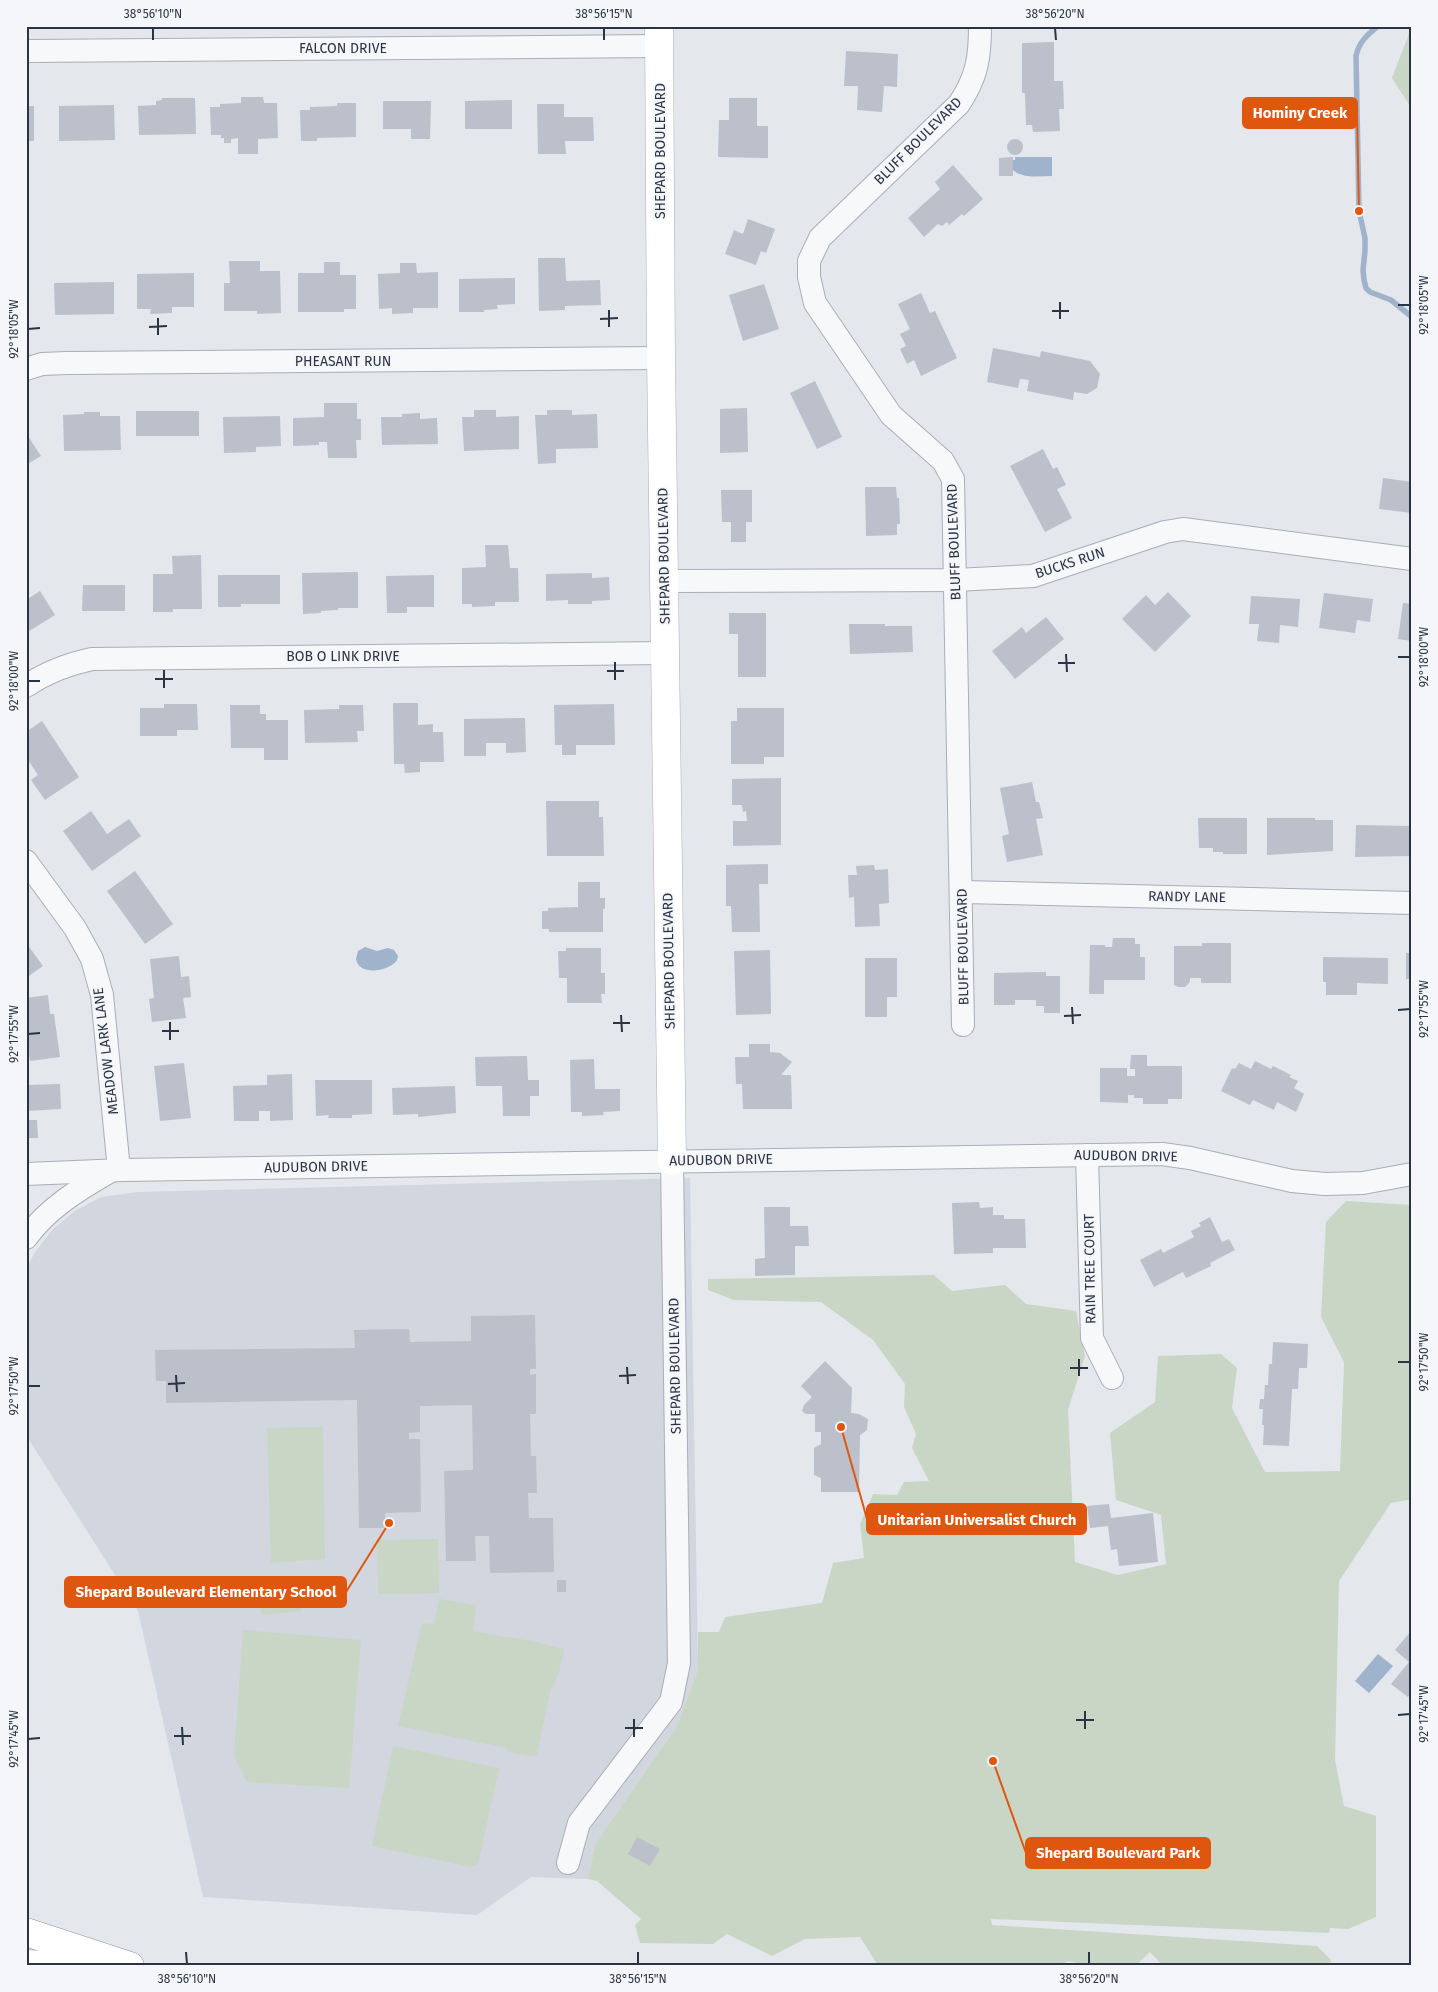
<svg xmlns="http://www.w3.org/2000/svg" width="1438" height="1992" font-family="'Fira Sans',sans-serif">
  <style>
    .built { fill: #d2d6de }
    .green { fill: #c9d6c5 }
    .water { fill: #9fb4cc }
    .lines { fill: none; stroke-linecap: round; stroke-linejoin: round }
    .stream { stroke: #9fb4cc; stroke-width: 5.5 }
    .building { fill: #bbc0ca }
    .street-casing { stroke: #a9aeb7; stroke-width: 24 }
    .secondary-casing { stroke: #a9aeb7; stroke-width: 29 }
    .highway-casing { stroke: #8b94a3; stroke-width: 29 }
    .street { stroke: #f7f8fa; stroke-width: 22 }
    .secondary { stroke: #fff; stroke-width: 28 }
    .highway { stroke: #fff; stroke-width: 28 }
    .ticks { fill: none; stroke: #2b3445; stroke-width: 2 }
    .labels { text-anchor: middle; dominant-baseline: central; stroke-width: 4; stroke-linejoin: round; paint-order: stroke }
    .street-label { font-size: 14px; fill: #2b3445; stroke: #f4f6f9 }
    .leader { fill: none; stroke: #df570f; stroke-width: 2 }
    .callout-dot { fill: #df570f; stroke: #f4f6f9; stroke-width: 2 }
    .callout { fill: #df570f; stroke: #df570f; stroke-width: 2 }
    .callout-label { font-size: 15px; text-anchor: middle; font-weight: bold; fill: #fff }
    .neatline { fill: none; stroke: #2b3445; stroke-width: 2 }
    .ticks-label { font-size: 12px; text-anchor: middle; fill: #2b3445 }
  </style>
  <rect width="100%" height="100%" fill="#e4e7ec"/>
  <polygon class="built" points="690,1178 698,1669 677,1726 595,1844 588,1879 531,1877 477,1915 203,1897 138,1611 26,1435 26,1269 34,1254 52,1230 75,1211 101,1197 138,1192"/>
  <g class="green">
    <polygon points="1412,26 1412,109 1392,78"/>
    <polygon points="1346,1201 1412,1205 1412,1499 1391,1503 1339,1581 1335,1760 1344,1806 1376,1816 1376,1917 1348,1929 1330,1928 1329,1933 991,1919 992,1925 1317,1946 1331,1960 1329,1966 1163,1966 1150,1952 1135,1966 1091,1966 1068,1961 1056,1966 917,1966 877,1964 860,1937 805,1939 772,1956 727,1934 713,1944 640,1943 635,1925 641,1919 597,1881 588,1879 595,1844 677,1726 698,1669 698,1632 719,1632 725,1617 822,1603 833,1563 864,1558 860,1524 873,1494 897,1495 904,1482 929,1481 912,1448 916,1434 904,1407 905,1384 873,1340 821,1302 734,1300 708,1290 708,1279 934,1275 952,1291 1005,1285 1026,1304 1076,1311 1085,1356 1068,1410 1075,1562 1118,1575 1166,1564 1161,1515 1116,1500 1110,1433 1155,1402 1158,1356 1221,1354 1237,1368 1232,1408 1265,1472 1340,1471 1344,1362 1321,1317 1326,1222"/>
    <polygon points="323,1427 325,1559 271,1563 267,1428"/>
    <polygon points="438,1539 439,1593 378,1594 377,1540"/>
    <polygon points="298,1576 301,1611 262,1615 258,1581 261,1579"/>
    <polygon points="439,1599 476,1605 473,1631 531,1641 564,1649 559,1673 550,1692 537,1755 531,1756 506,1751 507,1748 398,1726 422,1623 434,1624"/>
    <polygon points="243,1630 361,1640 349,1788 247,1782 234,1756"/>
    <polygon points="393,1746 499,1768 478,1864 471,1867 372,1846"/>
  </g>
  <g class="water">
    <path d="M1015 157H1052V176C1038 176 1023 179 1013 170V160H1015Z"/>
    <path d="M365 947 377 951 388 948 394 950 398 956 397 960C390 971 359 977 356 959L358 951Z"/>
    <polygon points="1378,1654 1393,1666 1369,1693 1355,1681"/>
  </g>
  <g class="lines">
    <path class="stream" d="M1378 26C1367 35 1359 42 1356 56L1359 211 1365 238V251L1363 270 1364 280 1366 288 1370 292 1391 300 1412 317"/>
  </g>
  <g class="building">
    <polygon points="1054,42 1054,81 1063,81 1064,109 1059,109 1060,131 1033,132 1032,125 1026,125 1025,93 1022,93 1022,43"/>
    <polygon points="846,51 898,54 897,87 884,86 882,112 857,110 858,86 844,86"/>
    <polygon points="241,97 263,97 264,103 277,103 278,138 258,139 258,154 238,154 238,138 231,139 231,143 224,143 224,138 221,138 221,135 211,135 210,107 220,107 220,104 241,103"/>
    <polygon points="162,98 195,98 196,134 139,135 138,106 156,105 156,101 162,100"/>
    <polygon points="729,98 757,98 757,126 768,126 768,158 718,157 719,120 729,120"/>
    <polygon points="512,100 512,129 465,129 465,101"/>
    <polygon points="383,101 431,101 430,139 411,139 411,129 383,129"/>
    <polygon points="337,103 356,103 356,137 317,138 317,141 301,141 300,110 310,110 310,107 337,106"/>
    <polygon points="537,104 564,104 564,117 593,117 594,141 565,141 566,154 538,154"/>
    <polygon points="114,105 115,140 59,141 59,106"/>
    <rect x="26" y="106" width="8" height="35"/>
    <circle cx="1015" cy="147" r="8"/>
    <polygon points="1013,157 1013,176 999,176 999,158"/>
    <polygon points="953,165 983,199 964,216 962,214 949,225 947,222 942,226 938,224 924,237 908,218 940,189 935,182"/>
    <polygon points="748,219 775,229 766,253 761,251 756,265 725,254 734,230 743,234"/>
    <polygon points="538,258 565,258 566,281 600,280 601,305 565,306 565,310 539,311"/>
    <polygon points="229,261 260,261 260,271 280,271 281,313 257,314 257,311 224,311 224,283 230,283"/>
    <polygon points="324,262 340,262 340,275 356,275 356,309 344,309 344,312 298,312 298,273 324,273"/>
    <polygon points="400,263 416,263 417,273 438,272 438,308 413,308 413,313 392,314 392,308 379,309 378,274 400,273"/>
    <polygon points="194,273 194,307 172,307 172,313 150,314 151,309 137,309 137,274"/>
    <polygon points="515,278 515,304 497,305 498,309 484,310 484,312 459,312 459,279"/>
    <polygon points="114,282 114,314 55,315 54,283"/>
    <polygon points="764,284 779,329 743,341 729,295"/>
    <polygon points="921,293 930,313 935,311 957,358 921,376 914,360 907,364 900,349 906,346 900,334 910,329 898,304"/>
    <polygon points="993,348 1040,357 1041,351 1090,361 1100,374 1097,388 1087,394 1074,392 1073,400 1027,391 1029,380 1020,379 1018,388 987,382"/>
    <polygon points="815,381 842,437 817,449 790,393"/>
    <polygon points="324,403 357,403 357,419 361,419 361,440 356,440 357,458 328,458 327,442 319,442 319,445 293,446 293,418 324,417"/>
    <polygon points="747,408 748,452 720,453 720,409"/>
    <polygon points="474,410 496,410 496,417 519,416 519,449 464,451 462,417 474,417"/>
    <polygon points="547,410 572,410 572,415 597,414 598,448 556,449 556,463 538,464 535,415 547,415"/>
    <rect x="136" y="411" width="63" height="25"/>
    <polygon points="84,412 100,412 100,416 120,416 121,450 64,451 63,415 84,414"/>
    <polygon points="420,413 420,419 437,418 438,444 382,445 381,417 402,417 402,414"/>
    <polygon points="280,416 281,446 256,447 256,452 224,453 223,417"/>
    <polygon points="26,433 41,456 26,465"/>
    <polygon points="1043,449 1053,469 1057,467 1066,485 1057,489 1072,518 1045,532 1010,466"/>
    <polygon points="1383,478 1412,482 1412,513 1379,509"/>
    <polygon points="865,487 896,487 897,498 899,498 900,524 897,524 897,535 866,536"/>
    <polygon points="721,490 752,490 752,522 746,522 746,542 731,542 731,522 722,522"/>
    <polygon points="485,545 508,545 510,568 518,568 519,602 495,602 495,606 472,607 472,604 462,604 462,568 486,567"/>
    <polygon points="201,555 202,609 173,609 173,612 153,612 153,574 173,574 172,556"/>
    <polygon points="358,572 358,608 338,608 338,610 321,611 321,613 303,614 302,573"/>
    <polygon points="592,573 592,578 609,577 610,600 592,601 592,604 568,604 568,600 546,601 546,574"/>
    <polygon points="218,575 280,575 280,604 241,604 241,607 218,607"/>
    <polygon points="434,575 434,607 407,607 407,613 387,613 386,576"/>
    <polygon points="83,585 125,585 125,611 82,611"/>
    <polygon points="40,591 55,615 26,633 26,600"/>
    <polygon points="1168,592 1191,616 1155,652 1122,619 1146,595 1155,605"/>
    <polygon points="1324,593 1373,599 1370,622 1357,620 1355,633 1319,628"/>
    <polygon points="1251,596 1300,599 1298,627 1280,625 1279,643 1257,641 1259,624 1249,624"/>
    <polygon points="1403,603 1412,604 1412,641 1398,639"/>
    <polygon points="729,613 766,613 766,677 738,677 738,634 729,634"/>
    <polygon points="1046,617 1064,639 1015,679 992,651 1022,627 1026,633"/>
    <polygon points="849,624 885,624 885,626 912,626 913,652 850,654"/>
    <polygon points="393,703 418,703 418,725 433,724 433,732 443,732 444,762 420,762 420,772 405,773 404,764 394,764"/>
    <polygon points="164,704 197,704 198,730 177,730 177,736 140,736 140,708 164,708"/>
    <polygon points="614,704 615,745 576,745 576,755 562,755 562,745 555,745 554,705"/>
    <polygon points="230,705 260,705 260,714 266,714 266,720 288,720 288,760 264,760 264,748 231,748"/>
    <polygon points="339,705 363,705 364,731 357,731 358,742 305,743 304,710 339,709"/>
    <polygon points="737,708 784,708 784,757 764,757 764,764 731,764 731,721 737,721"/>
    <polygon points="525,718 526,752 506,753 506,743 486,743 486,756 464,756 464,719"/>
    <polygon points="42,721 79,777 45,800 31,780 38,775 26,757 26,732"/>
    <polygon points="781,778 781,845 733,846 733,821 747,821 746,811 743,812 742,805 732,805 732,779"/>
    <polygon points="1032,782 1036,802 1039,802 1043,818 1036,819 1043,855 1007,862 1002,836 1009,834 1000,788"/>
    <polygon points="546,801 599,801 599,817 603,817 604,856 547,856"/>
    <polygon points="91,811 107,834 129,819 141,836 92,871 63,831"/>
    <polygon points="1198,818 1247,818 1247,854 1223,854 1223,852 1213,852 1213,848 1199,848"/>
    <polygon points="1267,818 1315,818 1315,820 1333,820 1333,851 1267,855"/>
    <polygon points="1356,825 1412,826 1412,856 1355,857"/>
    <polygon points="768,864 768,884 759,884 760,932 732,932 731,906 726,906 726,865"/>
    <polygon points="874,865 875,870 888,869 889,903 879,904 880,926 855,927 854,897 849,898 848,875 857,875 856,866"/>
    <polygon points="135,871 173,924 145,944 107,891"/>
    <polygon points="578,882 600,882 600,898 605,898 605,909 603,909 603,932 549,932 549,929 542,929 542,911 548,911 548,908 578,907"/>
    <polygon points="1113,938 1135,938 1135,944 1140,944 1140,957 1145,957 1145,980 1104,980 1104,994 1089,994 1090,945 1105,945 1105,947 1112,947"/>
    <polygon points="1202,943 1231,943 1231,983 1201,983 1201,978 1190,978 1190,982 1185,987 1178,987 1174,985 1174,946 1202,946"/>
    <polygon points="27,944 43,966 26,978 26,945"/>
    <polygon points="566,948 601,948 601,973 605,973 605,994 601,994 602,1003 567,1003 567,978 559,978 558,951 566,951"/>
    <polygon points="770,950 771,1014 736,1015 734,951"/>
    <rect x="1406" y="953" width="6" height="26"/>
    <polygon points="179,956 181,977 189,976 191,997 183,998 186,1018 152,1022 149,999 154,998 150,959"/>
    <polygon points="1323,957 1388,958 1388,984 1357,983 1357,995 1326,995 1326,982 1323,982"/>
    <polygon points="865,958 897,958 897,997 887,997 887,1017 865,1017"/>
    <polygon points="1046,972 1046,976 1060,976 1060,1013 1044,1013 1044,1006 1036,1006 1036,1000 1015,1000 1015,1005 994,1005 994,973"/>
    <polygon points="48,995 50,1014 54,1014 60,1057 30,1061 26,1032 26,998"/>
    <polygon points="749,1044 770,1044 770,1052 780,1053 792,1062 781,1075 791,1075 792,1109 743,1109 742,1084 736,1084 735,1057 749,1057"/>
    <polygon points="1131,1055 1147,1055 1147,1066 1182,1066 1182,1099 1168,1099 1168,1104 1143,1104 1143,1098 1134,1098 1134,1095 1128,1095 1128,1103 1100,1102 1100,1068 1127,1068 1127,1076 1135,1076 1135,1069 1130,1069"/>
    <polygon points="527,1056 528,1080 539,1080 539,1096 530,1096 530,1116 503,1116 502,1086 476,1086 475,1057"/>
    <polygon points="594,1059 595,1089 620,1089 620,1111 603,1112 604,1115 582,1116 582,1112 571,1112 570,1060"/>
    <polygon points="1255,1061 1271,1069 1273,1066 1291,1075 1289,1077 1298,1081 1294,1088 1304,1094 1296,1112 1277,1102 1274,1110 1253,1100 1250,1105 1221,1091 1232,1068 1235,1069 1239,1063 1251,1069"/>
    <polygon points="184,1063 191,1118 160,1121 154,1066"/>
    <polygon points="292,1074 293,1120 270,1121 270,1111 259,1111 259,1121 234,1121 233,1086 267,1085 267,1075"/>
    <polygon points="315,1080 372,1080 372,1114 352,1115 352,1118 328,1118 329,1115 316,1116"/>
    <polygon points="60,1084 61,1109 26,1111 26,1090 28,1090 28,1085"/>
    <polygon points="455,1086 456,1113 418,1117 418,1114 393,1115 392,1088"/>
    <polygon points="26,1120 37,1120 38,1138 26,1138"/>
    <polygon points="979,1202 980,1208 993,1207 993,1215 1004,1215 1004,1219 1025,1219 1026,1248 993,1248 993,1253 954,1254 952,1203"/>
    <polygon points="764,1207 790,1207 790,1226 808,1226 809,1246 795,1246 795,1275 755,1276 755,1259 765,1258"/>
    <polygon points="1210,1217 1222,1242 1229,1239 1235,1250 1210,1263 1211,1266 1186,1278 1183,1272 1154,1287 1140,1260 1161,1249 1163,1253 1194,1237 1191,1231 1201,1226 1199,1223"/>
    <polygon points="535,1315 536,1369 530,1369 530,1375 536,1374 536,1414 530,1414 531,1456 536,1456 537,1493 528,1493 529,1518 553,1518 554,1572 490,1573 489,1536 475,1536 476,1561 446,1561 444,1471 473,1470 472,1405 420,1406 420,1432 409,1433 409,1439 420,1439 421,1512 385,1513 385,1528 359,1528 357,1400 166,1403 166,1381 156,1381 155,1350 355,1348 354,1330 409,1329 410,1342 471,1341 471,1316"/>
    <polygon points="1273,1342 1308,1344 1307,1368 1299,1368 1298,1389 1292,1389 1289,1446 1263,1445 1264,1425 1262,1425 1263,1409 1259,1409 1260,1399 1264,1399 1265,1385 1268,1385 1269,1364 1272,1364"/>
    <polygon points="825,1361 852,1388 851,1413 859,1414 868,1419 867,1430 860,1435 859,1492 821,1492 821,1478 814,1475 814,1448 821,1444 821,1432 815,1432 815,1414 806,1414 802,1411 804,1405 812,1397 801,1386"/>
    <polygon points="1109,1504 1111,1518 1153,1513 1158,1562 1119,1566 1117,1549 1111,1550 1108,1526 1090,1528 1087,1506"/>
    <rect x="557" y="1580" width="9" height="12"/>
    <polygon points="1412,1630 1412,1691 1408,1697 1391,1684 1409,1662 1395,1650"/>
    <polygon points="637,1837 660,1849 650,1866 628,1854"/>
  </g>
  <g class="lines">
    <g class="street-casing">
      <g id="street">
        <polyline points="26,51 659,46"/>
        <polyline points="26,369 42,364 67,363 661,358"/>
        <polyline points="664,581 956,580 1033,576 1165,532 1183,529 1412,559"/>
        <path d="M26 686C47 672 68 664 92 659L665 653"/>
        <polyline points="26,861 75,928 92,959 102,995 119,1170"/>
        <polyline points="962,892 1412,903"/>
        <path d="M963 1025 953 479 943 461 891 415 815 303 809 277V261L820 238 959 104C977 77 980 58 980 26"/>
        <polyline points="1087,1155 1092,1338 1112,1378"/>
        <polyline points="26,1174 123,1170 1162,1154 1190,1158 1292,1181 1325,1184 1363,1183 1412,1174"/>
        <path d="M26 1238C48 1208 78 1190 109 1172"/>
        <polyline points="568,1863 579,1823 671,1702 679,1663 672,1161"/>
      </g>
    </g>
    <g class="secondary-casing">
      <polyline id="secondary" points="659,26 661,358 672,1161"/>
    </g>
    <g class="highway-casing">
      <g id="highway">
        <polyline points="26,1932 130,1966"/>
        <polyline points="26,1964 68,1966"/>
      </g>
    </g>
    <use href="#street" class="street"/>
    <use href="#secondary" class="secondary"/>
    <use href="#highway" class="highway"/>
  </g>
  <path class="ticks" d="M153 28V40M604 28V40M1055 28 1056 40M1060 302V319M1398 305H1410M609 310V327M1052 311H1069M158 318V335M600 319 618 318M149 327 167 326M28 329 40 328M1066 654 1067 672M1398 657H1410M615 662V680M1058 663H1075M164 670V688M607 671H624M155 679H173M28 681H40M1072 1007 1073 1024M1398 1010 1410 1009M621 1015 622 1032M1064 1016 1081 1015M170 1022V1040M613 1023H630M162 1031H179M28 1034 40 1033M1079 1359V1376M1398 1362H1410M627 1367 628 1384M1070 1368H1088M176 1375 177 1392M619 1376 636 1375M168 1384 185 1383M28 1386H40M1085 1711V1729M1398 1715 1410 1714M634 1719V1737M1076 1720H1094M182 1727 183 1745M625 1728H643M174 1736H191M28 1739 40 1738M186 1952 187 1964M638 1952V1964M1089 1952V1964"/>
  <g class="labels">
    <g class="street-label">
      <text x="343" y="48">FALCON DRIVE</text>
      <text transform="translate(918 141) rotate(-45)">BLUFF BOULEVARD</text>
      <text transform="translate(660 151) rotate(-90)">SHEPARD BOULEVARD</text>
      <text x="343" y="361">PHEASANT RUN</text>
      <text transform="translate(954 542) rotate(-92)">BLUFF BOULEVARD</text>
      <text transform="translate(664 556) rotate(-91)">SHEPARD BOULEVARD</text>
      <text transform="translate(1070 563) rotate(-18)">BUCKS RUN</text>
      <text x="343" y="656">BOB O LINK DRIVE</text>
      <text transform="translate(1187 897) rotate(1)">RANDY LANE</text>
      <text transform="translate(963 947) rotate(-91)">BLUFF BOULEVARD</text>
      <text transform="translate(669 961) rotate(-91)">SHEPARD BOULEVARD</text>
      <text transform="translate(106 1051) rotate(-97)">MEADOW LARK LANE</text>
      <text transform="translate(1126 1156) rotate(1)">AUDUBON DRIVE</text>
      <text transform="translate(721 1160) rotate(-1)">AUDUBON DRIVE</text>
      <text transform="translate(316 1167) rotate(-1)">AUDUBON DRIVE</text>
      <text transform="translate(1090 1269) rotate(-91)">RAIN TREE COURT</text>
      <text transform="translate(675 1366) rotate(-91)">SHEPARD BOULEVARD</text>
    </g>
  </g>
  <path class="leader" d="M1359 211L1357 113M841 1427L867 1519M389 1523L346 1592M993 1761L1026 1853"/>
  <g class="callout-dot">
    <circle cx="1359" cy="211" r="5"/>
    <circle cx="841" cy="1427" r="5"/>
    <circle cx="389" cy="1523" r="5"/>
    <circle cx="993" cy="1761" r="5"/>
  </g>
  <g class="callout">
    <rect x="1243" y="98" width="114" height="30" rx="5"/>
    <rect x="867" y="1504" width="219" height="30" rx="5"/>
    <rect x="65" y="1577" width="281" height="30" rx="5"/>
    <rect x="1026" y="1838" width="184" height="30" rx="5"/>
  </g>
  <g class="callout-label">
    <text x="1300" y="118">Hominy Creek</text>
    <text x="977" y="1525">Unitarian Universalist Church</text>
    <text x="206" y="1597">Shepard Boulevard Elementary School</text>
    <text x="1118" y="1858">Shepard Boulevard Park</text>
  </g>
  <rect width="1438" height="1992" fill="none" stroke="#f4f6f9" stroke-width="55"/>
  <rect x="28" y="28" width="1382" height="1936" class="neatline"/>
  <g class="ticks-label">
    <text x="153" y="18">38°56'10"N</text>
    <text x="604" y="18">38°56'15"N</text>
    <text x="1055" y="18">38°56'20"N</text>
    <text transform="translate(1424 305) rotate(-90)" y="4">92°18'05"W</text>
    <text transform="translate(14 329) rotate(-90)" y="4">92°18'05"W</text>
    <text transform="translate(1424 657) rotate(-90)" y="4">92°18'00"W</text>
    <text transform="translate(14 681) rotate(-90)" y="4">92°18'00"W</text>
    <text transform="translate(1424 1009) rotate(-90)" y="4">92°17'55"W</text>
    <text transform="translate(14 1034) rotate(-90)" y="4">92°17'55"W</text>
    <text transform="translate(1424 1362) rotate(-90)" y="4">92°17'50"W</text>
    <text transform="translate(14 1386) rotate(-90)" y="4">92°17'50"W</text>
    <text transform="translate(1424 1714) rotate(-90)" y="4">92°17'45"W</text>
    <text transform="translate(14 1739) rotate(-90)" y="4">92°17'45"W</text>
    <text x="187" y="1983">38°56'10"N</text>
    <text x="638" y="1983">38°56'15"N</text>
    <text x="1089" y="1983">38°56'20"N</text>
  </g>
</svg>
